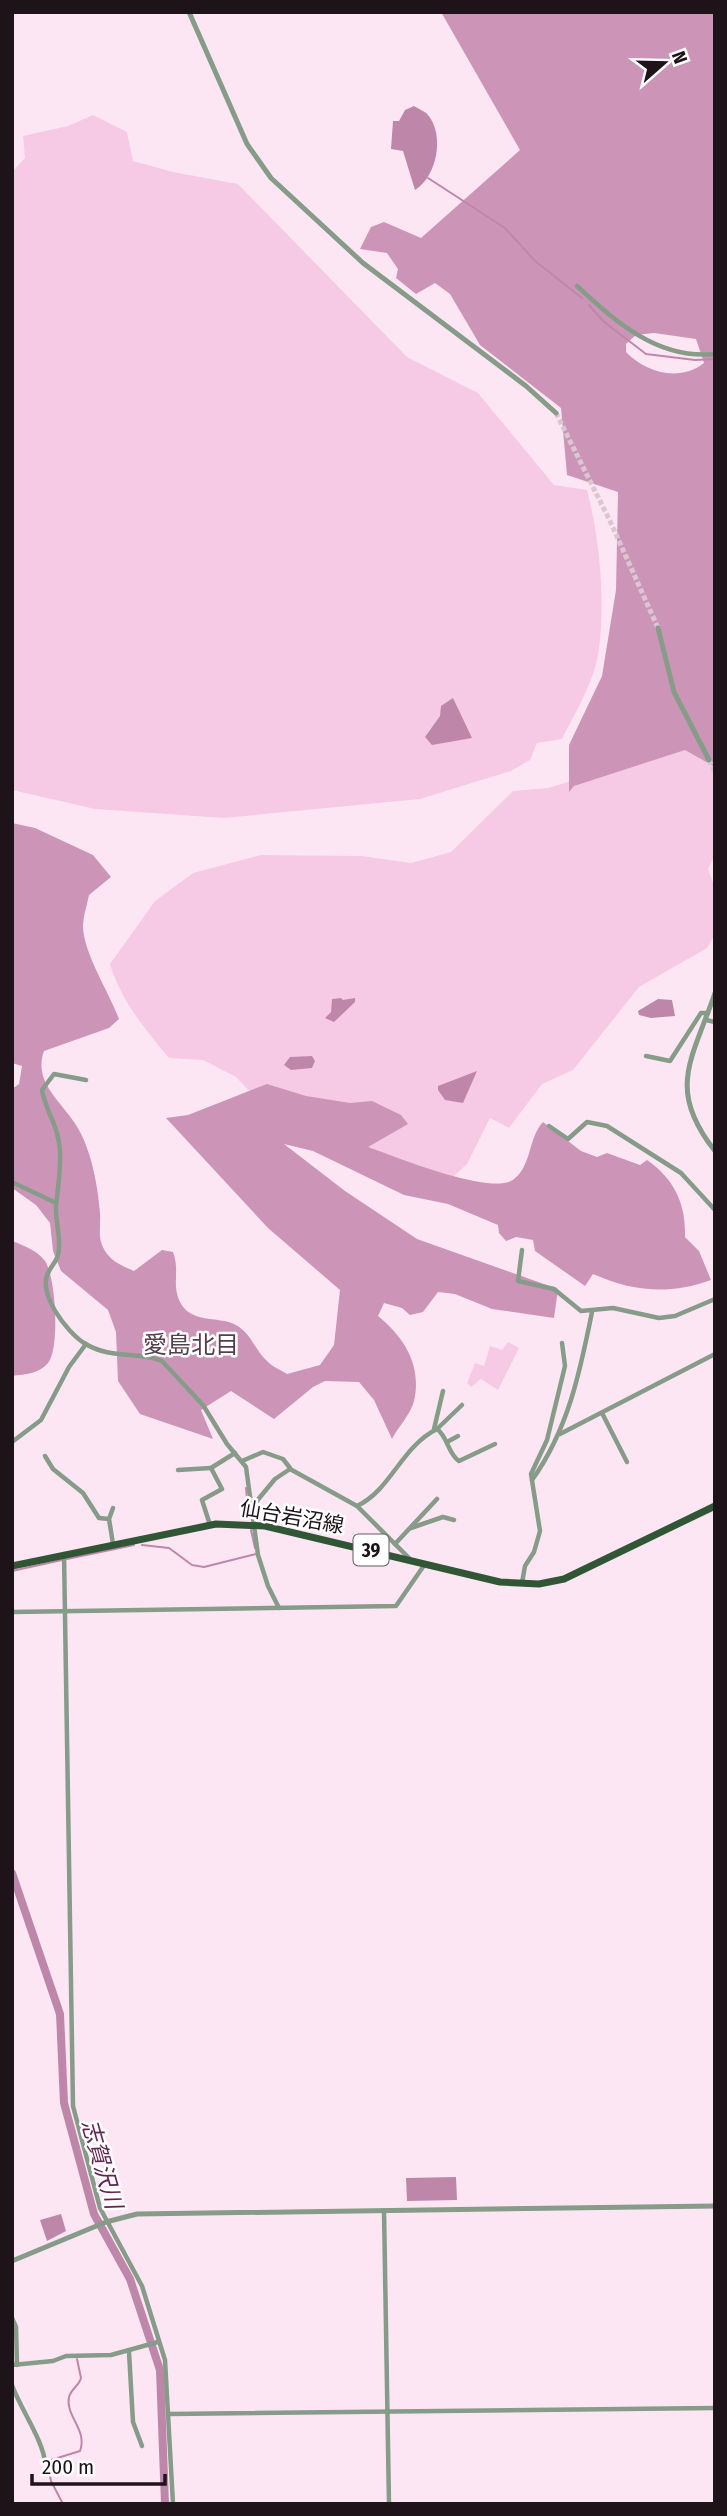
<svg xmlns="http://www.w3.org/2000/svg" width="727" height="2516" font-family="'Fira Sans Condensed','Noto Sans JP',sans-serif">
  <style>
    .green { fill: #f6cae5 }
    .forest { fill: #cc95b8; fill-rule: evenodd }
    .water { fill: #be87aa }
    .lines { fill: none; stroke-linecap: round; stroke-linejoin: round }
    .stream { stroke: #be87aa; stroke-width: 2 }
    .river { stroke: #be87aa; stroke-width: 8 }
    .tertiary-tunnel { stroke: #dbc6d3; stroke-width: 5; stroke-dasharray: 5 2.5; stroke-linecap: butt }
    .minor { stroke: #869b88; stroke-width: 4.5 }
    .tertiary { stroke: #869b88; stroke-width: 5 }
    .primary { stroke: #315636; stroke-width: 7 }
    .labels { text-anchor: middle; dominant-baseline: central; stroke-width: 5; stroke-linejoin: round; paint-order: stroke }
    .shield { fill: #fff; stroke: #615a5e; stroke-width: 2 }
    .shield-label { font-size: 19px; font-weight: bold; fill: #1d1319 }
    .street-label { font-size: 21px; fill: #1d1319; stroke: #fff }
    .water-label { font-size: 23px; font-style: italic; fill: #652351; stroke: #fff }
    .quarter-label { font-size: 24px; fill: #553e4c; stroke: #fff }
  </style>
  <rect width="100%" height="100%" fill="#fde6f4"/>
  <g class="green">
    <path d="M93 115 127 132 133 161 173 172 238 184 407 357 478 393 554 485 587 490C600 539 606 605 598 655 593 684 575 713 562 739L537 743 530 760 511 771 420 799 224 818 95 809 12 790V172L25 158 23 136 68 126Z"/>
    <path d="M715 732V855L708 869 715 888V934L707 948 639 987 573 1070 542 1084 509 1128 490 1118 467 1164 442 1187 276 1119 236 1077 203 1060 169 1058C145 1029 121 1001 110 964L155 901 193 873 261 855 362 856 411 863 451 852 513 791 548 788 684 746Z"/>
    <polygon points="508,1342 519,1348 498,1390 481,1379 471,1387 467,1383 475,1363 484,1366 490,1346 502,1350"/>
  </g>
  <g class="forest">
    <path d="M441 12H715V767L685 750 574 786 569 792V745L602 676 616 590 618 492 567 475 561 408 480 345 450 294 435 283 416 294 396 278 398 269 387 253 360 249 371 227 384 222 421 238 520 150ZM654 333 696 339 704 363C680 382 646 373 626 352V344L636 335Z"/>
    <path d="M12 823 35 828 93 855 111 877 89 895C87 905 83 917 83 927 84 954 109 992 119 1019L109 1028 44 1051C33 1082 60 1100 76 1125 91 1148 98 1186 100 1213 101 1223 98 1236 102 1245 108 1260 120 1265 134 1271L162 1250 173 1252C180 1271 172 1283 179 1300 190 1325 217 1315 236 1325 252 1334 255 1351 268 1362 273 1367 281 1370 287 1374L320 1365 334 1345 340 1290 268 1228 166 1118 188 1115 267 1084 306 1096 350 1103 372 1101 401 1115 408 1124 368 1147C394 1156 493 1197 514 1179 532 1165 528 1138 543 1122L581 1151 597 1157 607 1153 640 1165 647 1160C674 1179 686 1203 685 1237L699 1251 711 1280C669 1295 634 1292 593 1274L585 1286 535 1251 533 1240 516 1237 506 1241 499 1233 498 1225 448 1204 404 1195 313 1151 284 1144 345 1191 417 1239 558 1289 554 1318 492 1309 455 1294 438 1292 423 1312 410 1315 402 1308 384 1303 378 1316C405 1338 422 1366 414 1401 411 1414 398 1427 392 1439L374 1400 359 1382 325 1381 313 1387 274 1419 231 1391 201 1410 213 1439 140 1414 118 1381 116 1332 108 1310 61 1271 53 1251 50 1223 36 1205 12 1188V1089L19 1084 22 1066 12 1063Z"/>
    <path d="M12 1241C23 1245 38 1251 45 1261 56 1277 60 1349 48 1363 38 1374 26 1374 12 1376Z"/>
  </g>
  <g class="water">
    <path d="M414 106C418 109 425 111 428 115 445 135 437 177 415 190L403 151 391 149 393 121H399L405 110Z"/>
    <polygon points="453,698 472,738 432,745 425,737 440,716 441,706"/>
    <polygon points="341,998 343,1000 355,998 355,1002 334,1022 325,1018 331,1012 332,999"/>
    <polygon points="658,999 672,1000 675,1016 651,1018 639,1015 638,1011"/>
    <polygon points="312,1056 315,1061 312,1068 291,1070 284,1065 290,1057"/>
    <polygon points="477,1071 463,1103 445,1100 438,1090 438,1086"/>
    <polygon points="456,2177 457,2200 407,2201 406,2178"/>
    <polygon points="61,2214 66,2231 47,2241 40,2220"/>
  </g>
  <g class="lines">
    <g class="stream">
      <polyline points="428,178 505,228 535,261 582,298"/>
      <polyline points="589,305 603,321 646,354 695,360 715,359"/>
      <polyline points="246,1488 248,1509"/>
      <polyline points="249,1514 250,1517"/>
      <polyline points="251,1530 255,1548"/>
      <polyline points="142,1545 169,1548 192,1565 204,1567 256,1554"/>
      <polyline points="67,1559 134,1545"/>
      <polyline points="12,1571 62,1560"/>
      <path d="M51 2460 80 2451C88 2430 65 2416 69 2397 71 2389 79 2386 81 2378L77 2359"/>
      <polyline points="48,2465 51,2481 63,2504"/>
    </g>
    <polyline class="river" points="12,1873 60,2014 64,2103 94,2214 130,2279 160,2370 165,2504"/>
    <g class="tertiary-tunnel">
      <polyline points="556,413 610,521 658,628"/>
      <polyline points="709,760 715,773"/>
    </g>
    <g class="minor">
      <path d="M577 286C616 322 658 360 715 354"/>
      <polyline points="706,1020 715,1022"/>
      <polyline points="646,1056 670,1061 701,1013 708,1013"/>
      <path d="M86 1080 54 1074 42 1090C46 1113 59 1126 60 1151 61 1169 58 1187 56 1205 55 1219 60 1233 59 1247 59 1259 54 1262 49 1271 36 1293 67 1332 84 1343 111 1360 137 1351 162 1361L203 1405 227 1444 246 1467 258 1555 268 1586 279 1608"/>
      <polyline points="549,1126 568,1139 587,1122 607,1126 681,1173 715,1210"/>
      <polyline points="12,1182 56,1203"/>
      <polyline points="522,1250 518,1281 554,1289 581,1311 613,1308 659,1318 675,1316 715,1299"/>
      <polyline points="602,1413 627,1462"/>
      <polyline points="434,1429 443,1391"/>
      <polyline points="437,1429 462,1405"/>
      <polyline points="560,1434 715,1354"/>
      <polyline points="12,1442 41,1420 69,1367 86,1344"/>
      <polyline points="447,1442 458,1436"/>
      <polyline points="45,1456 53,1469 83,1493 99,1518 109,1519"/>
      <polyline points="242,1461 263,1452 283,1459 290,1468"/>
      <polyline points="178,1470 211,1468"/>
      <path d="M532 1480C568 1430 580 1372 592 1312"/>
      <path d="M357 1506C391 1490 401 1447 437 1429 448 1437 448 1454 459 1461L495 1444"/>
      <polyline points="113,1508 109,1519 113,1544"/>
      <polyline points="251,1508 275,1479 290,1469 357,1506 410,1559"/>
      <polyline points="210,1525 202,1500 222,1489 211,1468 235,1453"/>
      <polyline points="411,1528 443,1517 454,1520"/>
      <polyline points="395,1544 437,1499"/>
      <polyline points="64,1554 73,2106 100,2208 142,2286 165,2360 173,2504"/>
      <polyline points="522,1583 525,1566 534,1552 540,1531 531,1474 547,1440 565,1366 562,1343"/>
      <polyline points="12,1612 396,1606 425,1564"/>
      <polyline points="384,2210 389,2504"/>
      <polyline points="12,2318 16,2327 17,2365"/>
      <polyline points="129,2352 133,2422 142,2446"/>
      <polyline points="12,2365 53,2361 66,2356 111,2355 158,2342"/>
      <path d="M12 2385C20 2408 44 2442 45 2463"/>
      <polyline points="169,2414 715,2408"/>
    </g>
    <g class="tertiary">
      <polyline points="189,12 247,144 271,178 363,263 526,386 556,413"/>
      <polyline points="658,628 674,692 709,760"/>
      <path d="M715 993C692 1060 666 1089 715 1151"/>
      <polyline points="12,2261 106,2222 137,2214 715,2206"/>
    </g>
    <polyline class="primary" points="12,1566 216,1524 265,1526 500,1582 539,1584 564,1579 715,1506"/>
  </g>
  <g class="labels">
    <rect class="shield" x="353.5" y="1534.5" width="35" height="31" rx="5"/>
    <g class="shield-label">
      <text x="371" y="1550">39</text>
    </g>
    <g class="street-label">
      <text transform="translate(292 1517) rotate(10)">仙台岩沼線</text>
    </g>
    <g class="water-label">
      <text transform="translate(102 2164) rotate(74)">志賀沢川</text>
    </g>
    <g class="quarter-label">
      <text x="191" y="1345">愛島北目</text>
    </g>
  </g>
  <rect width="727" height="2516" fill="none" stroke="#1d1319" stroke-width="28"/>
  <g transform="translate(664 63) rotate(70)" stroke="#ffffff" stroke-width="5" paint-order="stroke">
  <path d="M0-5L12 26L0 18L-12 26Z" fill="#1d1319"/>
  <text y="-10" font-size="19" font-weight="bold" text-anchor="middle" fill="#1d1319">N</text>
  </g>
  <path d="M32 2474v10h133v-10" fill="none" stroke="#1d1319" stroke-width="3.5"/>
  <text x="42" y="2474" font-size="21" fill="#1d1319" stroke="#ffffff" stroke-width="5" paint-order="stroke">200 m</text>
</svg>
